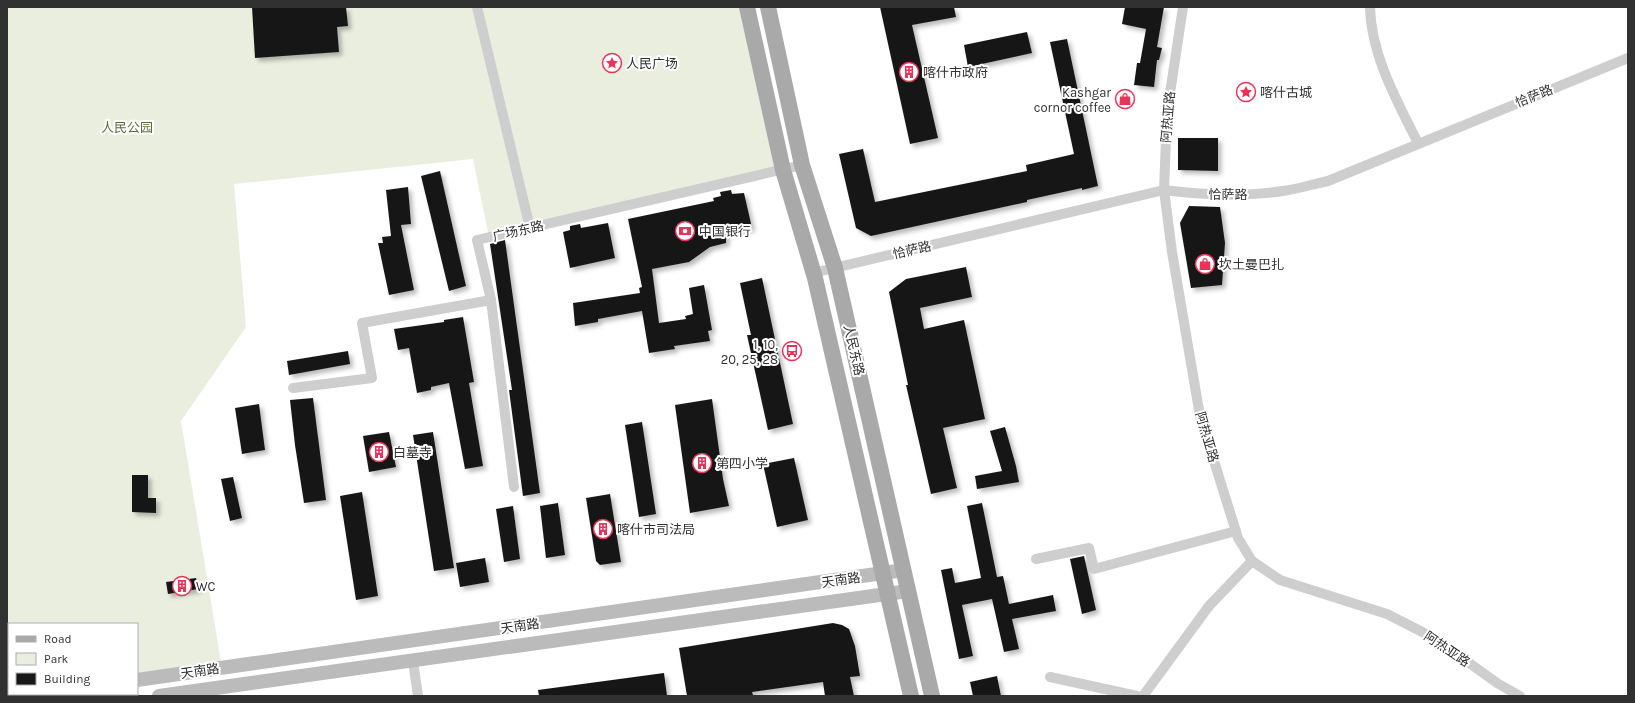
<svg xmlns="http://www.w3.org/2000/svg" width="1635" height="703" font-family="Karla,'Noto Sans SC',sans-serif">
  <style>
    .green { fill: #e9eedf }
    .building { fill: #181818; filter: url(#shadow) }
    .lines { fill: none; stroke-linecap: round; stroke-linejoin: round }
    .street { stroke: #cecece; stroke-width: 10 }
    .secondary { stroke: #bbb; stroke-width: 14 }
    .primary { stroke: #a9a9a9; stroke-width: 16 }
    .labels { text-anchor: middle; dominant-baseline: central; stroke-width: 4; stroke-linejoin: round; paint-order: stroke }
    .poi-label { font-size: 13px; fill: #313131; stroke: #fff; text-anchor: start }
    .street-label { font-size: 13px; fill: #313131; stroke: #fff }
    .park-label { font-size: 13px; fill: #5a6e3d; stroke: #fff }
  </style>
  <defs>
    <filter id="shadow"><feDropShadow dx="3.5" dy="3.5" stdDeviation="2" flood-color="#0004"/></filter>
  </defs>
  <rect width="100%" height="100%" fill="#fff"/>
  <polygon class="green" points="7,7 747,7 783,170 489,237 473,159 234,184 246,327 181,421 222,668 137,680 137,624 9,624 9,694 40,694 7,696"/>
  <g class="building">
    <polygon points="252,7 346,7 348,26 337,27 339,52 255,58"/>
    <polygon points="880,7 954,7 956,17 912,25 938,138 910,144"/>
    <polygon points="1125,7 1164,7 1157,47 1162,48 1159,60 1157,60 1154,87 1134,85 1137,63 1140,63 1146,29 1122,24"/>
    <polygon points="1027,32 1032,53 968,67 964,45"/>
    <polygon points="1067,39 1098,186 1082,190 1082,188 1027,200 1027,202 871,236 856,228 839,154 863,149 875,202 1027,171 1026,165 1074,154 1050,42"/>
    <polygon points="1178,138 1218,138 1218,171 1178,170"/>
    <polygon points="440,171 466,286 449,291 421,176"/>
    <polygon points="408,187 411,224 401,225 414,290 389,295 378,243 383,243 382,237 391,236 386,190"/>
    <polygon points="731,190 732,194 744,193 752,228 726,234 726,243 710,247 689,262 652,269 659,323 686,319 685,316 693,314 689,288 704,285 712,330 708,331 710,341 674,346 675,349 649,353 642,311 598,319 598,322 575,326 573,303 640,293 639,288 642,287 628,219 714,201 713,198 721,196 720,192"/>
    <polygon points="1189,206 1220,207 1225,243 1222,285 1191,288 1180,223"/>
    <polygon points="608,223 615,258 570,268 563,232 570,230 570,226 580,224 581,228"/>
    <polygon points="505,240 540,493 523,496 509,390 512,390 490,244"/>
    <polygon points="966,267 972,297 920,308 924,329 964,320 985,419 943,428 957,488 931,494 906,385 908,385 889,292 906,279"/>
    <polygon points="762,278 793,424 768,430 747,335 751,335 740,283"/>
    <polygon points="463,317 474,382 469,383 483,466 465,469 449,383 431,387 431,390 417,393 409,348 398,350 394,329 444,322 444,320"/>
    <polygon points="348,351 350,364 289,375 287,361"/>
    <polygon points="313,398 326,500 304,503 295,445 290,400"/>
    <polygon points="712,399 723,479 729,506 690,513 675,405"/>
    <polygon points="259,404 265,450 242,454 235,408"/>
    <polygon points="642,422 656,514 639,517 625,425"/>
    <polygon points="1005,427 1016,466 1019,482 977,489 975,476 1002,471 990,431"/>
    <polygon points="389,432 396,467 369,472 363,436"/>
    <polygon points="433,432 454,568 434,571 413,435"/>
    <polygon points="794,458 808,520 777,527 763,464"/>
    <polygon points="132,475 148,475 148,498 156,498 156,513 132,512"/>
    <polygon points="233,477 242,518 230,521 221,479"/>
    <polygon points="362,492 378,596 356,600 340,496"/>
    <polygon points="610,494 621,562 600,565 596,561 586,498"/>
    <polygon points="558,503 565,555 546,558 540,506"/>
    <polygon points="982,503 997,577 1003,576 1009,604 1053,595 1056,611 1012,619 1019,649 1004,652 992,599 962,605 973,656 959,659 941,570 952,568 955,583 981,578 967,506"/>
    <polygon points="513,506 520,559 504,562 496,509"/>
    <polygon points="1084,556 1096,610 1082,614 1070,559"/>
    <polygon points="485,558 489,582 460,587 456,563"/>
    <polygon points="196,578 198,589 168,594 166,582"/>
    <polygon points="833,623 842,625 849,629 855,646 860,676 850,677 854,696 825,696 823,682 752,692 753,695 744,696 687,696 679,648"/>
    <polygon points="664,673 667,696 539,696 538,690"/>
    <polygon points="997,676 1001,696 973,696 970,682"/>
  </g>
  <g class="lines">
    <g class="street">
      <polyline points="477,7 530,228"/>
      <polyline points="1183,7 1167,113 1164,190 1172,252 1200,416 1238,538 1252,561 1280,580 1387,614 1436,639 1497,683 1520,696"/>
      <path d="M1370 7C1371 55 1397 101 1418 143"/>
      <path d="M813 273 1164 190C1203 195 1244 197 1283 191 1298 189 1313 184 1328 181L1628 58"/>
      <polyline points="293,388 372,378 362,323 491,300"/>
      <polyline points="514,487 491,300 477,240 802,165"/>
      <polyline points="1036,559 1089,548 1094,569 1236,531"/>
      <polyline points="413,661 418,696"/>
      <polyline points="1050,677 1137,696"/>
      <polyline points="1143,696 1209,606 1252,561"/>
    </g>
    <g class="secondary">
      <polyline points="137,680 904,570"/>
      <polyline points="26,696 40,694"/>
      <polyline points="159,696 908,591"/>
    </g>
    <g class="primary">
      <polyline points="747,7 783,170 815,278 911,696"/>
      <polyline points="768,7 802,165 835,268 932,696"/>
    </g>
  </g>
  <defs>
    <g id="sight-ring" transform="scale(1)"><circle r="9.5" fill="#fff" stroke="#e73458" stroke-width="1.5"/><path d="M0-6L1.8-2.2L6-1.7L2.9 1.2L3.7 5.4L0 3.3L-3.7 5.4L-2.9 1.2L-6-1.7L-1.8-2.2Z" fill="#e73458"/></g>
    <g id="building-ring" transform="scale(1)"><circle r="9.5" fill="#fff" stroke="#e73458" stroke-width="1.5"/><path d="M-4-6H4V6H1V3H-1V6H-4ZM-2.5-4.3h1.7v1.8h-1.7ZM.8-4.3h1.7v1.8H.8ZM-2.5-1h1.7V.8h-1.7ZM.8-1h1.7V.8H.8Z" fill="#e73458"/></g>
    <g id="shop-ring" transform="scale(1)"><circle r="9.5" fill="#fff" stroke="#e73458" stroke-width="1.5"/><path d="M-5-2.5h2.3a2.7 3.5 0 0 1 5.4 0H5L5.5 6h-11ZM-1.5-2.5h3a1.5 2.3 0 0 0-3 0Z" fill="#e73458"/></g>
    <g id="bank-ring" transform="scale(1)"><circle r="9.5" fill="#fff" stroke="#e73458" stroke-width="1.5"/><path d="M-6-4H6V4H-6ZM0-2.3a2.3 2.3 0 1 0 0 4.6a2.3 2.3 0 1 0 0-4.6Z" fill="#e73458"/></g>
    <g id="bus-ring" transform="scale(1)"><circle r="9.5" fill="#fff" stroke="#e73458" stroke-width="1.5"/><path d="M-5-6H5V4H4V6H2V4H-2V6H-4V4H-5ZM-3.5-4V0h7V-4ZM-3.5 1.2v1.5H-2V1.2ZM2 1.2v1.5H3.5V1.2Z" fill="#e73458"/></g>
  </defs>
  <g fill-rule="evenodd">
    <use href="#sight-ring" x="612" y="63"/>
    <use href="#building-ring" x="909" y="72"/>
    <use href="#sight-ring" x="1246" y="92"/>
    <use href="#shop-ring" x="1125" y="99"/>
    <use href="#bank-ring" x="685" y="231"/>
    <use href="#shop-ring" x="1205" y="264"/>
    <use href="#bus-ring" x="792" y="351"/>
    <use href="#building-ring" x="379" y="452"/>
    <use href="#building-ring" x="702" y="463"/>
    <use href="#building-ring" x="603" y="529"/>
    <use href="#building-ring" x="182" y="586"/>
  </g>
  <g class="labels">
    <g class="poi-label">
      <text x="626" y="63">人民广场</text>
      <text x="923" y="72">喀什市政府</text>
      <text x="1111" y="92" text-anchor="end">Kashgar<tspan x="1111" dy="15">cornor coffee</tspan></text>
      <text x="1260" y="92">喀什古城</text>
      <text x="699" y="231">中国银行</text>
      <text x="1219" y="264">坎土曼巴扎</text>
      <text x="778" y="344" text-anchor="end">1, 10,<tspan x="778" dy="15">20, 25, 28</tspan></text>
      <text x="393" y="452">白墓寺</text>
      <text x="716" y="463">第四小学</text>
      <text x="617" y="529">喀什市司法局</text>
      <text x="196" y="586">WC</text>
    </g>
    <g class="street-label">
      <text transform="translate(1534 96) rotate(-22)">恰萨路</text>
      <text transform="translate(1168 117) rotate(-85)">阿热亚路</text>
      <text x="1228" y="194">恰萨路</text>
      <text transform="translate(518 231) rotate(-13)">广场东路</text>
      <text transform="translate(912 250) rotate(-13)">恰萨路</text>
      <text transform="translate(854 350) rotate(77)">人民东路</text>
      <text transform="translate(1207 437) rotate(74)">阿热亚路</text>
      <text transform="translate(841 580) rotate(-8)">天南路</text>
      <text transform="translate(520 626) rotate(-8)">天南路</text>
      <text transform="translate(1447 649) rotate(34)">阿热亚路</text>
      <text transform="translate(200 671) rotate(-8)">天南路</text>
    </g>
    <g class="park-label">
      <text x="127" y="127">人民公园</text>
    </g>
  </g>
  <rect width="1635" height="703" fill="none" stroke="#313131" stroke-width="16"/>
  <rect x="8" y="623" width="130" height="72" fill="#ffffff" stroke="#adadad"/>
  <rect x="16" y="636" width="20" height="6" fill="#a9a9a9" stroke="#adadad"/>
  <text x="44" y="643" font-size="12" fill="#313131">Road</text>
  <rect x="16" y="653" width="20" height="12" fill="#e9eedf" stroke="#adadad"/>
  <text x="44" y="663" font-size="12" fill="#313131">Park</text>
  <rect x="16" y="673" width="20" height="12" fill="#181818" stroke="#adadad"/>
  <text x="44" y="683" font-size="12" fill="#313131">Building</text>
</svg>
